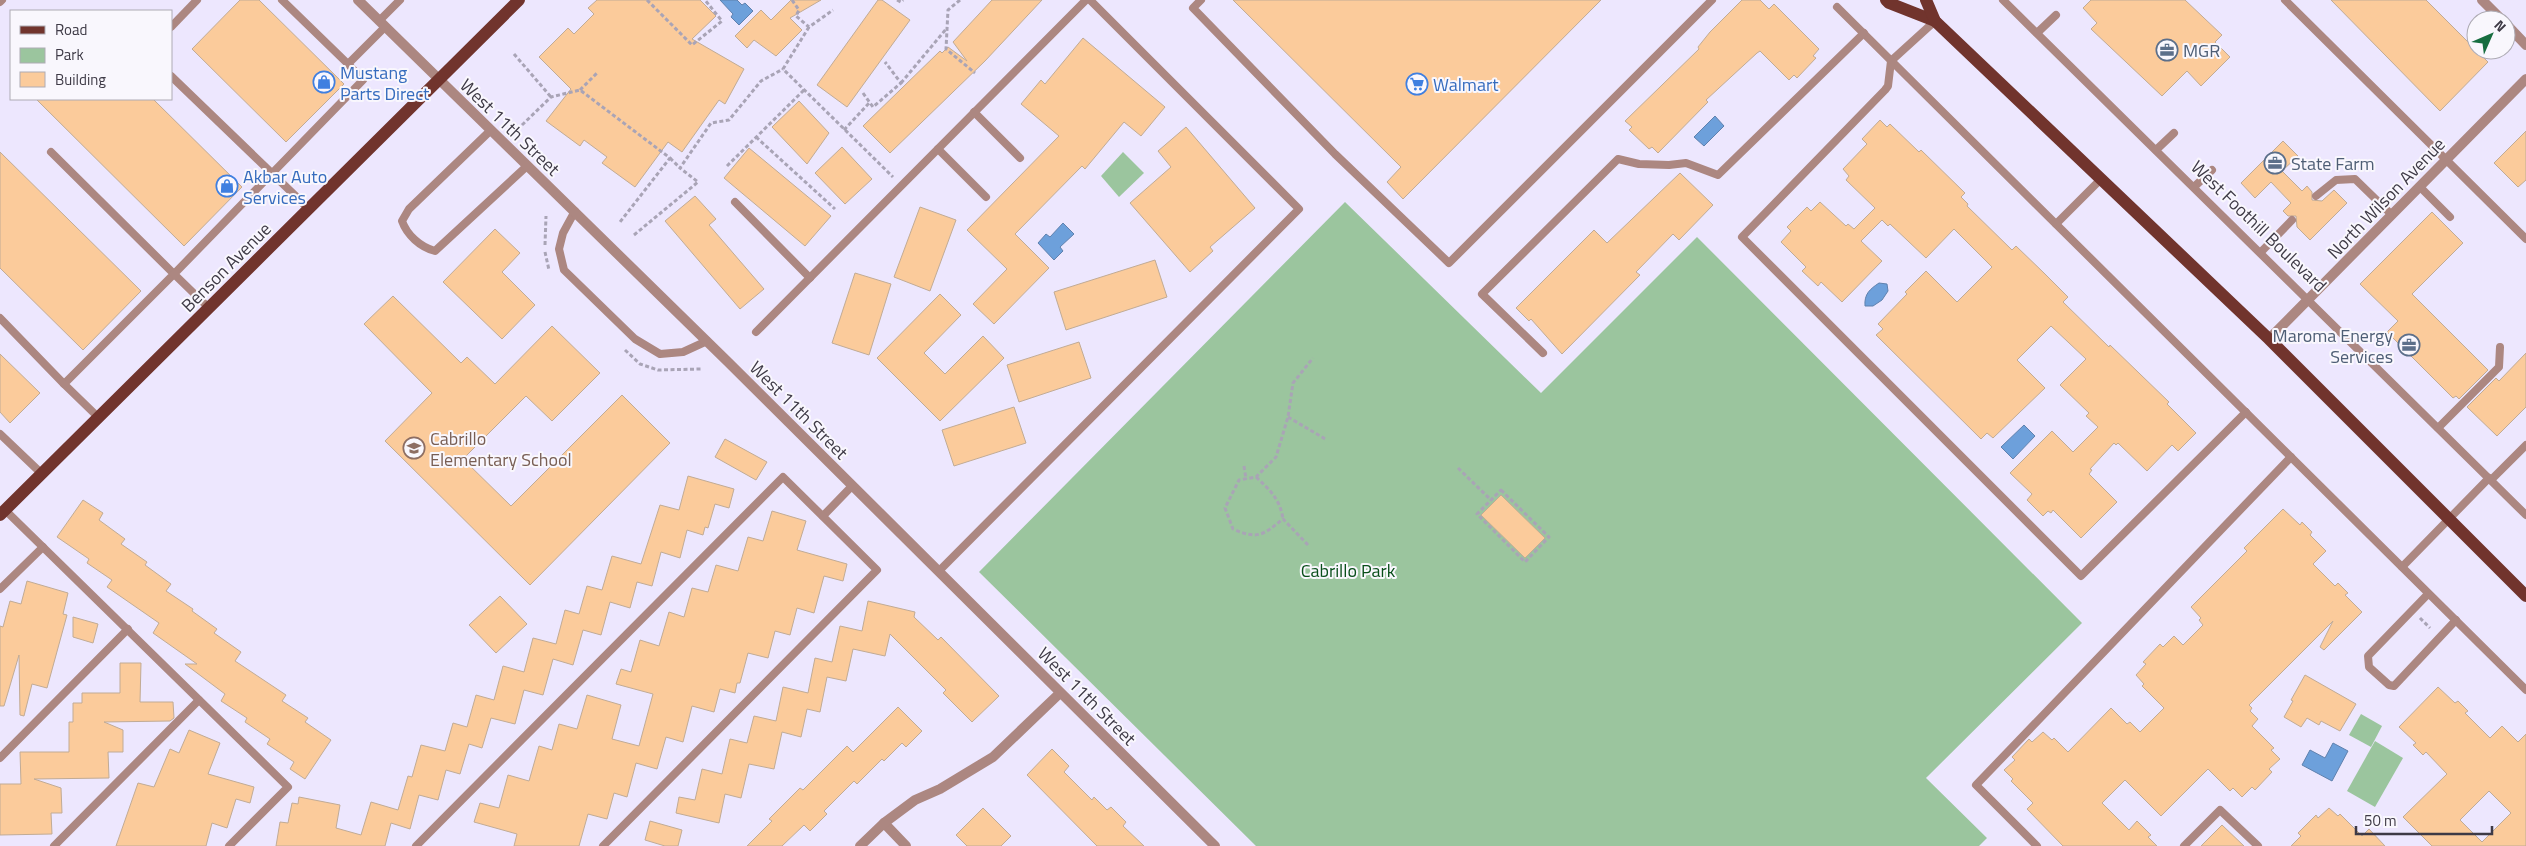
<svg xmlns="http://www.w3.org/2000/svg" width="2526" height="846" font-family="'Titillium Web',sans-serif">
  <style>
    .green { fill: #9bc59e }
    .water { fill: #6da0db; stroke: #5f81ae }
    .building { fill: #fbcb9b; stroke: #c1ab95; fill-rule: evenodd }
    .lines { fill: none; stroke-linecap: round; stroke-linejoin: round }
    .path { stroke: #a9a4b6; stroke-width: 3; stroke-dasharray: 4 2.5; stroke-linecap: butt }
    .service { stroke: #ac8781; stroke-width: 8 }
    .minor { stroke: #ac8781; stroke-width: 10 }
    .tertiary { stroke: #ac8781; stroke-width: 10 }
    .primary { stroke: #71342d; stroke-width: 12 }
    .labels { text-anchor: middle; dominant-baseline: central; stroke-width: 4; stroke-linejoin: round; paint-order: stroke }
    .service-label { font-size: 18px; fill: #4e5e75; stroke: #f9f7fd; text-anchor: start }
    .shop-label { font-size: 18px; fill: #366cbe; stroke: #f9f7fd; text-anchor: start }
    .street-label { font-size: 18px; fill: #3e3a46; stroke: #f9f7fd }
    .education-label { font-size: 18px; fill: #785e54; stroke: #f9f7fd; text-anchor: start }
    .park-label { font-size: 18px; fill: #084e19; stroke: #f9f7fd }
  </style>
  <rect width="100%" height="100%" fill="#ede7fe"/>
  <g class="green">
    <polygon points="1123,152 1144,173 1119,197 1101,176"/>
    <polygon points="1345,202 1541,393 1697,237 2082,623 1926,778 1987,838 1979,846 1256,846 979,572"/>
    <polygon points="2361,714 2382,726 2371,747 2349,735"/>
    <polygon points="2375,741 2403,758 2375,807 2347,791"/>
  </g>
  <g class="water">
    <polygon points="720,0 737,0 742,5 745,3 753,11 739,25 731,17 733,14"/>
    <polygon points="1715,116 1724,126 1704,146 1694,137"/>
    <polygon points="1063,223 1074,234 1060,247 1063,251 1054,260 1038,243 1046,234 1050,237"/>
    <path d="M1879 283 1887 284 1888 291 1882 300 1873 306H1865C1864 294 1870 289 1879 283Z"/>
    <polygon points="2024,425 2035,436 2013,459 2001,447"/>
    <polygon points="2333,743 2348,751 2332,781 2302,765 2310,750 2325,758"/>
  </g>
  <g class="building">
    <polygon points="240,0 259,0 344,84 286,142 192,49"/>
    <polygon points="597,0 700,0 716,16 692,39 744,69 725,104 719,100 682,152 668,142 635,187 602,163 607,157 584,140 580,146 546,121 571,89 539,57 568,28 574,34 594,14 588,8"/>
    <polygon points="791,0 821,0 790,18 802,30 776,56 754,40 747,48 735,36 761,10 771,20"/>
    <polygon points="878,0 882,0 910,20 847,107 817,85"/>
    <polygon points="992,0 1042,0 985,61 890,153 863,126 940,51 942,53 948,47 967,61 953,42"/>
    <polygon points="1233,0 1601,0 1403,199 1387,182 1401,167"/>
    <polygon points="1742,0 1760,0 1769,9 1774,4 1819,49 1813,56 1816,58 1797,78 1794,75 1789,80 1760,51 1757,53 1706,100 1708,102 1658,153 1652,147 1649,149 1629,130 1632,127 1625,121 1699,49 1698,47 1710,32"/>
    <polygon points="2091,0 2185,0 2222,35 2215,42 2230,57 2201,86 2187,71 2162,96 2091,29 2097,23 2083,8"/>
    <polygon points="2331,0 2426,0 2488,62 2440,111"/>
    <polygon points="1083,38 1165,107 1141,136 1124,122 1085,169 1082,166 1015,234 1049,268 994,324 973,304 1007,269 967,230 1059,136 1021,104 1041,80 1045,84"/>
    <polygon points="36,99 153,99 242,187 184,246"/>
    <polygon points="799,101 829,133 807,164 772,127"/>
    <polygon points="1880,120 1887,127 1890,124 1919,152 1921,150 1965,193 1961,197 1968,204 1967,206 2012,250 2016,246 2044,273 2068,297 2063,302 2109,347 2110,345 2169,402 2167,404 2196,433 2178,451 2172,445 2147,471 2118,443 2116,445 2114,443 2090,469 2092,470 2089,474 2117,502 2081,538 2053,510 2051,513 2048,511 2043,516 2027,500 2032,494 2010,473 2052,431 2073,452 2098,427 2086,416 2089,413 2060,385 2086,359 2051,326 2017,360 2045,388 1993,438 1987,433 1981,439 1876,335 1883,329 1878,324 1907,294 1905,292 1926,271 1957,302 1992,267 1954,229 1926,258 1890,224 1888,226 1882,220 1861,241 1882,261 1842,302 1821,282 1818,286 1802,271 1806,267 1781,242 1791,231 1787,227 1807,207 1811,211 1820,202 1846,226 1848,224 1854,229 1875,208 1846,180 1849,176 1843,169 1867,144 1862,139"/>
    <polygon points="1186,127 1255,208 1210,247 1213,251 1190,272 1130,203 1171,167 1158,151"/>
    <polygon points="2526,131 2526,180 2518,187 2494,163"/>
    <polygon points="2283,141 2298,156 2282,171 2302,191 2307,186 2312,192 2312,200 2322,201 2334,190 2347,203 2310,240 2297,227 2296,216 2288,216 2283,211 2291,203 2271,182 2255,198 2241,183"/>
    <polygon points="842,147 872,179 845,204 815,173"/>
    <polygon points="749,148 831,216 805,246 724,178"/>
    <polygon points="0,152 141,291 83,350 0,268"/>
    <polygon points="1680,173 1713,205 1679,240 1673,234 1636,272 1640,275 1562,354 1531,319 1529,321 1516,308 1594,230 1607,243"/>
    <polygon points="695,196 716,219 709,225 764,289 740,309 665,221"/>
    <polygon points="920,207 956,220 930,291 894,277"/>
    <polygon points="2432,212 2463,243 2412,294 2488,370 2459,399 2456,396 2453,398 2387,332 2398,321 2360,284"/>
    <polygon points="495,229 520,253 502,272 535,305 502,339 443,282"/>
    <polygon points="1155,260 1167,297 1066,330 1054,292"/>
    <polygon points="855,273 891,284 869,355 832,343"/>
    <polygon points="940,294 961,315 924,353 945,374 983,336 1004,358 940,421 877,358"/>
    <polygon points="393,296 461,363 467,357 495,384 552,326 600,373 552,421 526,396 463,459 511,506 622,395 670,443 530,585 385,441 432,393 364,324"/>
    <polygon points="1079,342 1091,378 1019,402 1007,365"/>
    <polygon points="2526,353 2526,407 2497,436 2467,407 2496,378 2499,381"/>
    <polygon points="0,354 40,393 10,423 0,412"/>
    <polygon points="1014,407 1026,443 954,466 942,430"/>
    <polygon points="725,439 767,462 756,480 715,457"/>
    <polygon points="688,476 734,489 729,508 715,504 708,528 705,527 703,535 687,530 680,558 661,552 652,586 637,582 630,608 610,602 601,635 583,630 573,665 553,659 543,695 524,690 515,724 491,718 482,748 469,744 460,774 446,770 438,800 419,795 410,829 391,823 385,846 276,846 280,822 288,823 292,803 298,804 299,797 340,805 336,828 361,835 371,802 398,810 408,776 412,777 421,745 445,751 453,723 467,727 476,695 494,700 503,666 524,672 533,638 556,644 565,610 579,614 587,586 602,590 612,556 641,564 660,505 679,510"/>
    <polygon points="1501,495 1545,538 1525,558 1481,515"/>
    <polygon points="83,500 103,513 99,520 125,539 121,544 147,562 145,565 171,584 166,591 193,609 192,611 217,629 214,633 241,652 235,661 286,695 282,701 308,718 305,722 331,740 305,779 290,769 294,762 267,744 270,739 245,722 247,718 221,701 225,694 185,664 197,664 153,633 159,623 107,587 112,580 87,563 89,559 57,537"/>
    <polygon points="2283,509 2300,525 2302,522 2312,532 2310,535 2326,551 2313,564 2335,586 2338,583 2348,593 2345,595 2362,612 2324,650 2320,647 2333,621 2249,705 2252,708 2250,711 2258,719 2252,726 2274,748 2271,750 2280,759 2269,769 2272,772 2255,790 2252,787 2242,797 2233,788 2230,791 2208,769 2161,816 2125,780 2102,803 2129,830 2137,821 2151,835 2148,837 2157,846 2063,846 2027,809 2033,803 2011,781 2013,779 2004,770 2015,760 2012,757 2029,739 2032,742 2043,732 2052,740 2054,738 2068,752 2111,708 2127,724 2130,722 2140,732 2164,708 2142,686 2144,684 2136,675 2146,664 2143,662 2160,644 2163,647 2174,636 2183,645 2203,625 2199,620 2201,618 2191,607 2247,551 2244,548"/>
    <polygon points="772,511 806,521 797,550 847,564 843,581 824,576 814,613 797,608 790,635 775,631 768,658 748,653 740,683 737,683 735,693 720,689 714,712 692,706 683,742 666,737 657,769 636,763 627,797 614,793 607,819 588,814 579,846 514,846 517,834 474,822 480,803 499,808 508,775 529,781 539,746 552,750 559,724 577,729 587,695 621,705 612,739 639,746 653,694 616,684 621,669 631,672 640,640 659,646 669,612 684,617 692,588 708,592 716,565 738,571 748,537 763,541"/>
    <polygon points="27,581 68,593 63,614 67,615 47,688 32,684 24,716 20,715 19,655 4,706 0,706 0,626 3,627 10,601 21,604"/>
    <polygon points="500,596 527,624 496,653 469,625"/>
    <polygon points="868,601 915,612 914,617 938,640 941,637 999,696 972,722 943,693 946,690 890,634 885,656 853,649 846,681 827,677 820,712 807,709 801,737 782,732 774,769 749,764 741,798 725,794 719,823 676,813 679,797 695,800 702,769 722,774 730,739 747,743 754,716 776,721 783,687 808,693 815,658 832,662 840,626 862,631"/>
    <polygon points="73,617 98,624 93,643 73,637"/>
    <polygon points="120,663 141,663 140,702 173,702 174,718 170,721 104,722 123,730 123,752 108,752 109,778 34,779 61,788 62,813 51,813 52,834 0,835 0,784 21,784 20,752 69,752 69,722 73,722 73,703 82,703 82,693 120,693"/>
    <polygon points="2305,675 2356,704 2340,731 2321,721 2319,725 2307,718 2301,727 2284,717 2293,701 2291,700"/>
    <path d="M2438 687 2455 703 2458 701 2468 711 2465 713 2490 738 2502 726 2518 742 2526 734V846H2432L2403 817 2447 774 2426 752 2423 755 2413 745 2416 743 2399 727ZM2489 791 2511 813 2482 842 2460 820Z"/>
    <polygon points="898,707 922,731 906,747 902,743 884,761 882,759 857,784 854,781 824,811 827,814 810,831 804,825 782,846 747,846 772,821 769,819 800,788 803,790 847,746 853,752"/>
    <polygon points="189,730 220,743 208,774 254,787 250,803 236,799 227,828 212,823 206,846 116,846 138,783 154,787 170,749 179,753"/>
    <polygon points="1052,749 1069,766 1064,772 1092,800 1094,797 1107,810 1111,807 1126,822 1123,826 1144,846 1097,846 1027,775"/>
    <polygon points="983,808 1011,836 1001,846 967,846 956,835"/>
    <polygon points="2329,808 2338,816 2340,814 2362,836 2369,829 2385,846 2291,846 2301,836 2298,833 2316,815 2318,818"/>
    <polygon points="650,821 682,830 678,846 665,846 645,840"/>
    <polygon points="2222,825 2244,846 2201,846"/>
  </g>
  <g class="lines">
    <g class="path">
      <polyline points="647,0 692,45 722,21 705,0"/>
      <polyline points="792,0 799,10 796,16 809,27 833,10"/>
      <polyline points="897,0 901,2 903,0"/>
      <polyline points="960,0 948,10 946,49 975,73"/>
      <polyline points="809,27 783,69 893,177"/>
      <polyline points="514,54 551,97"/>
      <polyline points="901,83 947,28"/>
      <polyline points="580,90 598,72"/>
      <polyline points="863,93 873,107 901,83 885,62"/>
      <polyline points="522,125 551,97 580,90 670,158 620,222"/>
      <polyline points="844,130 870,102"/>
      <polyline points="756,137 835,209"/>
      <polyline points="670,158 680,168"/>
      <polyline points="727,166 804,90"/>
      <polyline points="634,235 698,182 680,168 711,123 729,120 761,81 783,69"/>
      <polyline points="545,245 546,216"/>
      <polyline points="545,252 549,270"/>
      <polyline points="625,350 640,364 658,370 701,369"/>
      <polyline points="1288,417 1327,440"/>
      <polyline points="1244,466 1246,479"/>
      <polyline points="1458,468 1491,500"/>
      <path d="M1256 477C1270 490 1280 499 1283 519"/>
      <polygon points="1501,490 1549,537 1525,562 1477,514"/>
      <path d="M1308 545 1283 519C1263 535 1258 540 1233 529L1225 508 1239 480 1256 477 1276 457 1288 417 1293 383 1313 358"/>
      <polyline points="2420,618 2430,628"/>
    </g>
    <g class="service">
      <polyline points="282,0 348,64 385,27"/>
      <polyline points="1201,0 1193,8 1335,154 1449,263 1712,0"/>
      <polyline points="2003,0 2526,515"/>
      <polyline points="2285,0 2526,239"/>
      <polyline points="0,2 2,0"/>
      <polyline points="1837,7 2526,690"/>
      <polyline points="379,21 400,0"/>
      <polyline points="1935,21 1891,61 1888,86 1885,90 1742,237 2081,576 2246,412"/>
      <polyline points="171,27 197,0"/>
      <polyline points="2037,33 2056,15"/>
      <polyline points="171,76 309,209"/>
      <polyline points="974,112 1020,158"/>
      <path d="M491 130 409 209 402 221C407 235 420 247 435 251L527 166"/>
      <polyline points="938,149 986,197"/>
      <polyline points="2156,150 2174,133"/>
      <polyline points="51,152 174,274 64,384 98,417"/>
      <polyline points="2194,187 2212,170"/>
      <polyline points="2420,187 2450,217"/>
      <polyline points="2316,196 2336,180 2355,179 2392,215"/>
      <polyline points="735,202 810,278"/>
      <polyline points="575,211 563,233 559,249 564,270 635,339 660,354 683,352 707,341"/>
      <polyline points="2056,224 2101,179"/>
      <polyline points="2261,252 2292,220"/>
      <polyline points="209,308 174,274 363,80 348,64"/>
      <polyline points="0,318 64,384"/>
      <polyline points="756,332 1086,0"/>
      <polyline points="1543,353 1482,294 1618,159 1639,164 1669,165 1686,163 1718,175 1864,33"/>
      <polyline points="2438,428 2499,367 2500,347"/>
      <polyline points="0,434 42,474"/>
      <polyline points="2491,480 2526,445"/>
      <polyline points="5,510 288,787 229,846"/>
      <polyline points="823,516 852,486"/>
      <polyline points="2402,567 2489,478"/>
      <polyline points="939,571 1299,209 1090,0"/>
      <polyline points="0,589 43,547"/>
      <polyline points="2428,594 2368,656 2369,667 2389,685 2394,686 2456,620"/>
      <polyline points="0,758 128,629"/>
      <polyline points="54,846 199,700"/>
      <polyline points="416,846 783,477 877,570 603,846"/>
      <polyline points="2037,846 1976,785 2291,457"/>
      <polyline points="2184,846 2220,810 2258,846"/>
    </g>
    <g class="minor">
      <polyline points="2482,0 2502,20"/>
      <polyline points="2506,24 2526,45"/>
      <polyline points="2269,339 2526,79"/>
      <polyline points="884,823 906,846"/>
      <polyline points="860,846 884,823 915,800 940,789 993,757 1060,693"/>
    </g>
    <polyline class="tertiary" points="358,0 727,361 1215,846"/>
    <g class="primary">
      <polyline points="1886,0 1889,3 1935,21"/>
      <polyline points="1926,0 1935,21 2269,339 2526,596"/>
      <polyline points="0,515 519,0"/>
    </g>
  </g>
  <defs>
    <g id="office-ring" transform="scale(1.125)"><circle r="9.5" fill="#f9f7fd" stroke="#5c6f8a" stroke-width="1.5"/><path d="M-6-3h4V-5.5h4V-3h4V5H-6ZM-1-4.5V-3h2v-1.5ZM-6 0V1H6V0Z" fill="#5c6f8a"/></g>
    <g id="shop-ring" transform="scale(1.125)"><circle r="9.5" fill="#f9f7fd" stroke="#3f7fe0" stroke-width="1.5"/><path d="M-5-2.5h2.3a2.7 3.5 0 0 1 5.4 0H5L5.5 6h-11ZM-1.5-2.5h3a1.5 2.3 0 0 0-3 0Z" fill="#3f7fe0"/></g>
    <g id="supermarket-ring" transform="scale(1.125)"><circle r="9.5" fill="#f9f7fd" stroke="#3f7fe0" stroke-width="1.5"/><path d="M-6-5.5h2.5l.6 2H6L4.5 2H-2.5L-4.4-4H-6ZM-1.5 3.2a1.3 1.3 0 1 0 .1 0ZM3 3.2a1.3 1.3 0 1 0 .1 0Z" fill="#3f7fe0"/></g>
    <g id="school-ring" transform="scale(1.125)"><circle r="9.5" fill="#f9f7fd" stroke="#8d6e63" stroke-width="1.5"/><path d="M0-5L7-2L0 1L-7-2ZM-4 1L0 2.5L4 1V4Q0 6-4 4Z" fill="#8d6e63"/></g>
  </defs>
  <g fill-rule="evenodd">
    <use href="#office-ring" x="2167" y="50"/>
    <use href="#shop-ring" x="324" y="82"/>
    <use href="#supermarket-ring" x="1417" y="84"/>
    <use href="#office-ring" x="2275" y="163"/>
    <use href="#shop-ring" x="227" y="186"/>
    <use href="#office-ring" x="2409" y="345"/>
    <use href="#school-ring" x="414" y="448"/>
  </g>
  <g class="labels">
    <g class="service-label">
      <text x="2183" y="50">MGR</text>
      <text x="2291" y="163">State Farm</text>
      <text x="2393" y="335" text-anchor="end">Maroma Energy<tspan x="2393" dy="21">Services</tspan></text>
    </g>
    <g class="shop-label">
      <text x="340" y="72">Mustang<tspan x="340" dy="21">Parts Direct</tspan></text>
      <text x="1433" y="84">Walmart</text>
      <text x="243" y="176">Akbar Auto<tspan x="243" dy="21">Services</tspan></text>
    </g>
    <g class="street-label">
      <text transform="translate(510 127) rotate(44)">West 11th Street</text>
      <text transform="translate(2386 198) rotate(-46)">North Wilson Avenue</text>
      <text transform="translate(2259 226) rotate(44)">West Foothill Boulevard</text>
      <text transform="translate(226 267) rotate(-45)">Benson Avenue</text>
      <text transform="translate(799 410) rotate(45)">West 11th Street</text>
      <text transform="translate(1087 696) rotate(45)">West 11th Street</text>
    </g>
    <g class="education-label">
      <text x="430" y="438">Cabrillo<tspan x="430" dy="21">Elementary School</tspan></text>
    </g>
    <g class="park-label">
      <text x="1348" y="570">Cabrillo Park</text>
    </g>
  </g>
  <rect x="10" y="10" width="162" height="90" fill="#f9f7fd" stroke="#aeabb4"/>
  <rect x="20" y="26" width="25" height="8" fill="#71342d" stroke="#aeabb4"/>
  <text x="55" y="35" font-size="15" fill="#3e3a46">Road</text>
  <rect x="20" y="48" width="25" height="15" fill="#9bc59e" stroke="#aeabb4"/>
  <text x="55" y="60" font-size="15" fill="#3e3a46">Park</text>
  <rect x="20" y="72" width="25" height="15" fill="#fbcb9b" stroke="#aeabb4"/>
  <text x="55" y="85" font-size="15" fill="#3e3a46">Building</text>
  <g transform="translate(2491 35) rotate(45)"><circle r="24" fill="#f9f7fd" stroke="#aeabb4"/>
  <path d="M0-4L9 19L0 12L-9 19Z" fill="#176d40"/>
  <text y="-8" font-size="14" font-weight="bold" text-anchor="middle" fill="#3e3a46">N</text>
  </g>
  <path d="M2356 826v8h136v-8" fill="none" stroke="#3e3a46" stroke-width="2.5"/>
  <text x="2364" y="826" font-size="15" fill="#3e3a46" stroke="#f9f7fd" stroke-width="4" paint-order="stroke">50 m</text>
</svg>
